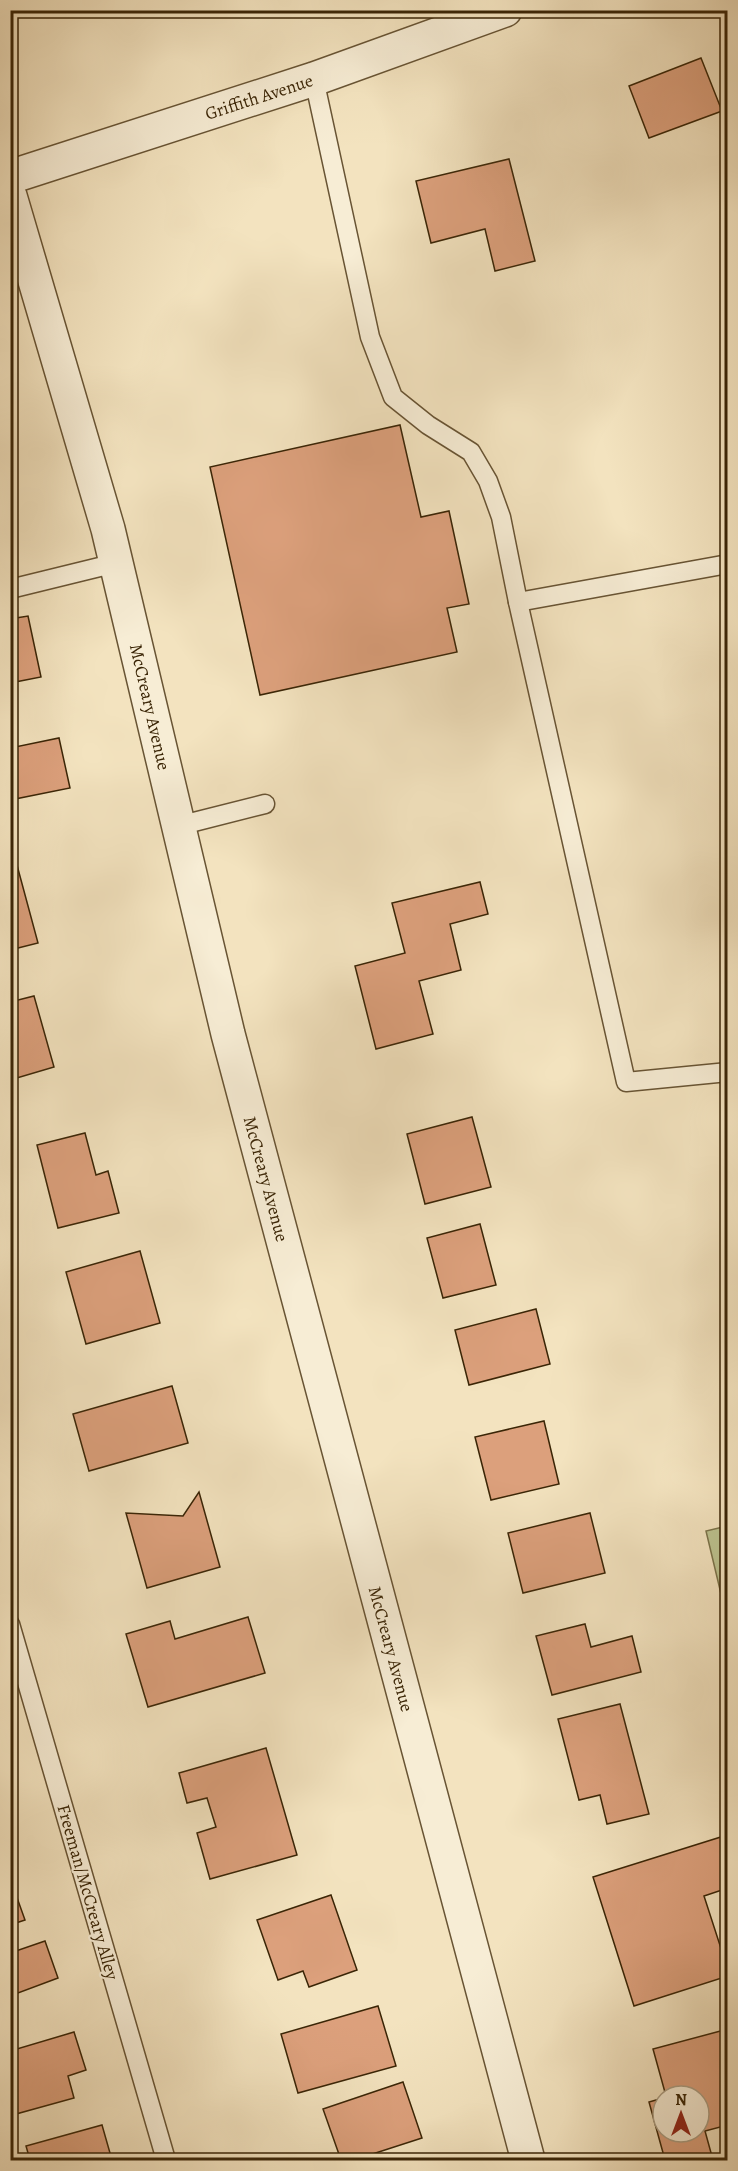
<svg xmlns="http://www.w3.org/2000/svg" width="738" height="2171" font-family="Alegreya,serif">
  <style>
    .green { fill: #bdc390; stroke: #7c744b; stroke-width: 1.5 }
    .building { fill: #dca07c; stroke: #3a2506; stroke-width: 1.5 }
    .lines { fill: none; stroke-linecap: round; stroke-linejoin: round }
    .service-casing { stroke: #685434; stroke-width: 21 }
    .minor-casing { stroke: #685434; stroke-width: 36 }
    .tertiary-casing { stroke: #685434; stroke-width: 36 }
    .service { stroke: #f7edd5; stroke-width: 18 }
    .minor { stroke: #f7edd5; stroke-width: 33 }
    .tertiary { stroke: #f7edd5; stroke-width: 33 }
    .labels { text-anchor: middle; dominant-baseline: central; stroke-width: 4.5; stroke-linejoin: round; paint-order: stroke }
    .street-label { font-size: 18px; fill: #3a2506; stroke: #f7edd5 }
  </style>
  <rect width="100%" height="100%" fill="#f3e3bf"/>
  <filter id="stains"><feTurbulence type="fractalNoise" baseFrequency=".00333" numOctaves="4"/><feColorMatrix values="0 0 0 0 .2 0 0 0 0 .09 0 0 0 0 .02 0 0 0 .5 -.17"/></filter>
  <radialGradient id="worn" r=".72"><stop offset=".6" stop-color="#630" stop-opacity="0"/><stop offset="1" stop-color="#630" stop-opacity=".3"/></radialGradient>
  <polygon class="green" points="727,1526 728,1526 727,1619 706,1531"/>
  <g class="building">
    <polygon points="701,58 722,111 649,138 629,86"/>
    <polygon points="509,159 535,261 495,271 485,229 431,243 416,181"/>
    <polygon points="400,425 421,517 449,511 469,604 447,608 457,652 260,695 210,467"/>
    <polygon points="28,616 41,677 10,683 10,619"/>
    <polygon points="59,738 70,788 10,800 10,748"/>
    <polygon points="14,854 38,943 10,950 10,855"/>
    <polygon points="480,882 488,914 450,924 461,970 419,981 433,1034 376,1049 355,966 405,953 392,903"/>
    <polygon points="34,996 54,1067 10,1080 10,1002"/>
    <polygon points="472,1117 491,1187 425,1204 407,1134"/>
    <polygon points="85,1133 96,1175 108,1171 119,1213 58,1228 37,1145"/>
    <polygon points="480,1224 496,1285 443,1298 427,1238"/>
    <polygon points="140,1251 160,1323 86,1344 66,1272"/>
    <polygon points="536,1309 550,1364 469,1385 455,1330"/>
    <polygon points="172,1386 188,1443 89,1471 73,1414"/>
    <polygon points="544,1421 559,1484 491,1500 475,1437"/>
    <polygon points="199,1492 220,1567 147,1588 126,1513 183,1516"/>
    <polygon points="590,1513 605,1573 523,1593 508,1533"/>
    <polygon points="248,1617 265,1673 148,1707 126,1634 170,1621 175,1639"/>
    <polygon points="585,1624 591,1647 632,1636 641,1672 552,1695 536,1636"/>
    <polygon points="620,1704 649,1814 607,1824 600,1795 579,1800 558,1719"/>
    <polygon points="266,1748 297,1855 210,1879 197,1833 216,1827 207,1798 187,1803 179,1773"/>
    <polygon points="724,1836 728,1847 728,1888 704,1896 728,1970 728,1976 634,2006 593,1877"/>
    <polygon points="10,1878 25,1920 10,1925"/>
    <polygon points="331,1895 357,1970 309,1987 303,1971 278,1980 257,1920"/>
    <polygon points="45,1941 58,1978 10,1996 10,1953"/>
    <polygon points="378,2006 396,2066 298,2093 281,2034"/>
    <polygon points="728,2029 728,2125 705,2131 713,2160 665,2160 649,2102 663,2098 663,2132 699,2132 699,2096 666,2096 653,2049"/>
    <polygon points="74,2032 86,2070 68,2076 74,2098 16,2114 10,2095 10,2051"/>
    <polygon points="403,2082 422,2138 354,2160 341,2160 323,2109"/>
    <polygon points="102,2125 112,2160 30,2160 26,2146"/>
  </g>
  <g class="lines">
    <g class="service-casing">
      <g id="service">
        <polyline points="314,79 370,337 393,397 428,425 471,452 488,481 501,517 518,602 626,1082 728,1072"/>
        <polyline points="10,589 116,563"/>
        <polyline points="518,602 728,564"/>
        <polyline points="178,826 265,804"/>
        <polyline points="10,1624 166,2160"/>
      </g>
    </g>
    <g class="minor-casing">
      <polyline id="minor" points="10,196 108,529 228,1034 528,2160"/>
    </g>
    <g class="tertiary-casing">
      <polyline id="tertiary" points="10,177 314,79 505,10"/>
    </g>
    <use href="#service" class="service"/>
    <use href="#minor" class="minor"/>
    <use href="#tertiary" class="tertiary"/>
  </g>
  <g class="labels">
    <g class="street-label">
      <text transform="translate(259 97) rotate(-18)">Griffith Avenue</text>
      <text transform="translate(150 707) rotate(77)">McCreary Avenue</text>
      <text transform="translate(266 1179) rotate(75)">McCreary Avenue</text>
      <text transform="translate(391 1649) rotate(75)">McCreary Avenue</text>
      <text transform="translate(88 1892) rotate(74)">Freeman/McCreary Alley</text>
    </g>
  </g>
  <rect width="738" height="2171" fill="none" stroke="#f3e3bf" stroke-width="36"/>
  <rect x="12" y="12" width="714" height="2147" fill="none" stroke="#3a2506" stroke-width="3"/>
  <rect x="18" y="18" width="702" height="2135" fill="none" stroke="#3a2506" stroke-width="1.5"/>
  <g transform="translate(681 2114)"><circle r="28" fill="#f7edd5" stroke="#ab9d82" stroke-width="1.5"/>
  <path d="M0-4.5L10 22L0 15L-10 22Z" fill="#8f2418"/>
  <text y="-9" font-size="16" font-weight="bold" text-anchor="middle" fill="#3a2506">N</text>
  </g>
  <rect width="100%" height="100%" filter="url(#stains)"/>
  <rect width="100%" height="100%" fill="url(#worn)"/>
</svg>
